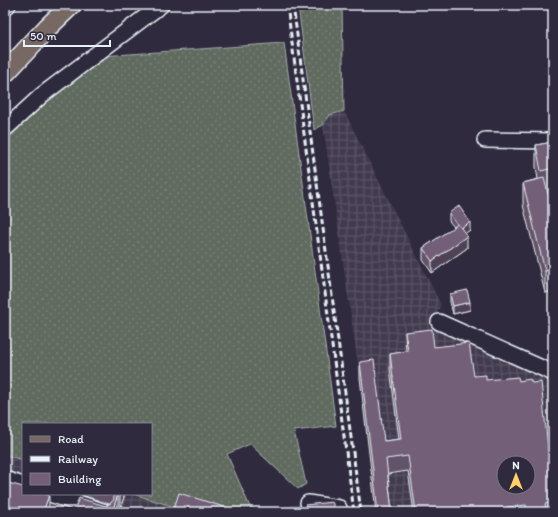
<svg xmlns="http://www.w3.org/2000/svg" width="558" height="517" font-family="Itim,sans-serif">
  <style>
    .industrial { fill: url(#industrial-grid); fill-rule: evenodd }
    .grass { fill: url(#grass-dots); stroke: #a4aeac }
    .lines { fill: none; stroke-linecap: round; stroke-linejoin: round }
    .minor-casing { stroke: #e8f1f8; stroke-width: 18 }
    .major-casing { stroke: #e8f1f8; stroke-width: 22 }
    .minor { stroke: #2f2a3d; stroke-width: 15 }
    .major { stroke: #776864; stroke-width: 19 }
    .rail { stroke: #e8f1f8; stroke-width: 3; stroke-dasharray: 6 3; stroke-linecap: butt }
    .wall { fill: #635267; stroke: #e8f1f8 }
    .shaded-wall { fill: #504254; stroke: #e8f1f8 }
    .building { fill: #735f78; stroke: #e8f1f8; fill-rule: evenodd }
  </style>
  <defs>
    <pattern id="industrial-grid" width="8" height="8" patternUnits="userSpaceOnUse"><rect width="8" height="8" fill="#433a4f"/><path d="M0 4h8M4 0v8" fill="none" stroke="#5e5769"/></pattern>
    <pattern id="grass-dots" width="8" height="8" patternUnits="userSpaceOnUse"><rect width="8" height="8" fill="#606b5f"/><path d="M2 2h.1M6 6h.1" fill="none" stroke="#778177" stroke-width="1.8" stroke-linecap="round"/></pattern>
  </defs>
  <rect width="100%" height="100%" fill="#2f2a3d"/>
  <filter id="ink" filterUnits="userSpaceOnUse"><feTurbulence type="fractalNoise" baseFrequency=".025" numOctaves="2"/><feDisplacementMap in="SourceGraphic" scale="8" xChannelSelector="R" yChannelSelector="G"/><feConvolveMatrix kernelMatrix="1 2 1 2 8 2 1 2 1" color-interpolation-filters="sRGB"/></filter>
  <g filter="url(#ink)">
    <g class="industrial">
      <path d="M344 111 441 305 432 322 553 377V512H376L360 378 323 125 330 115ZM504 463H528V487H504Z"/>
      <polygon points="5,455 23,460 23,494 133,494 191,512 5,512"/>
      <polygon points="340,496 342,512 257,512"/>
    </g>
    <g class="grass">
      <polygon points="298,5 342,5 344,111 330,115 323,125 314,130"/>
      <polygon points="284,43 336,426 294,431 306,484 298,489 250,444 227,454 250,507 256,512 191,512 133,494 151,494 151,424 23,424 23,460 5,455 5,135 9,130 102,56"/>
    </g>
    <g class="lines">
      <g class="minor-casing">
        <g id="minor">
          <polyline points="5,8 8,5"/>
          <polyline points="5,129 42,95 161,5"/>
          <polyline points="485,140 553,141"/>
          <polyline points="439,322 553,373"/>
          <polyline points="5,479 23,485"/>
          <polyline points="50,494 105,512"/>
          <polyline points="308,503 339,508 339,512"/>
        </g>
      </g>
      <g class="major-casing">
        <polyline id="major" points="5,73 48,27 71,5"/>
      </g>
      <use href="#minor" class="minor"/>
      <use href="#major" class="major"/>
      <g class="rail">
        <polyline points="287,5 354,512"/>
        <polyline points="293,5 361,512"/>
      </g>
    </g>
    <g class="wall">
      <polygon points="553,142 553,190 547,191 553,213 553,291 545,293 523,205 523,183 538,179 536,167 536,145"/>
      <polygon points="449,213 470,230 465,233 467,248 432,273 423,260 423,248 454,227 449,221"/>
      <polygon points="450,294 470,310 453,314 450,302"/>
      <polygon points="405,332 434,347 474,376 486,380 553,495 553,512 414,512 408,471 388,474 392,512 376,512 360,378 360,362 384,441 399,439 390,369 390,354 406,352"/>
      <polygon points="79,494 125,494 120,509 118,508 117,512 74,512 74,510 106,506 109,504"/>
    </g>
    <g class="shaded-wall">
      <polygon points="470,222 470,230 460,237 460,229"/>
      <polygon points="467,236 467,248 432,273 432,261"/>
      <polygon points="553,269 553,291 545,293 545,271"/>
      <polygon points="470,302 470,310 453,314 453,306"/>
      <polygon points="118,494 118,508 117,512 112,512"/>
      <polygon points="120,494 125,494 120,509"/>
      <polygon points="49,495 49,511 48,512 43,512"/>
    </g>
    <g class="building">
      <polygon points="553,142 553,168 541,171 536,145"/>
      <polygon points="544,178 553,213 553,269 545,271 523,183"/>
      <polygon points="459,206 470,222 461,228 458,224 457,224 449,213"/>
      <polygon points="458,224 467,236 432,261 423,248"/>
      <polygon points="467,290 470,302 453,306 450,294"/>
      <path d="M432 329 434 347 469 343 474 376 486 375V380L518 377 519 381 530 379 532 383 541 382 553 495V503L545 504 546 508 527 510 526 505 507 507 508 512H416L408 456 386 459 392 512H378L360 362 374 360 384 441 401 439 390 354 408 351 405 332ZM504 463H528V487H504Z"/>
      <polygon points="5,482 23,487 23,494 44,494 49,495 43,512 5,512"/>
      <polygon points="179,493 240,512 177,512 173,511"/>
      <polygon points="113,494 118,494 112,512 81,512 74,510 79,498 106,506 111,503 114,499"/>
      <polygon points="332,502 333,504 334,512 279,512 306,508 305,505"/>
    </g>
  </g>
  <rect width="558" height="517" fill="none" stroke="#2f2a3d" stroke-width="20"/>
  <rect x="10" y="10" width="538" height="497" fill="none" stroke="#e8f1f8" stroke-width="1.5" filter="url(#ink)"/>
  <rect x="22" y="423" width="130" height="72" fill="#2f2a3d" stroke="#797a88"/>
  <rect x="30" y="436" width="20" height="6" fill="#776864" stroke="#797a88"/>
  <text x="58" y="443" font-size="12" fill="#e8f1f8">Road</text>
  <rect x="30" y="456" width="20" height="6" fill="#e8f1f8" stroke="#797a88"/>
  <text x="58" y="463" font-size="12" fill="#e8f1f8">Railway</text>
  <rect x="30" y="473" width="20" height="12" fill="#735f78" stroke="#797a88"/>
  <text x="58" y="483" font-size="12" fill="#e8f1f8">Building</text>
  <g transform="translate(516 475)"><circle r="19" fill="#2f2a3d" stroke="#797a88"/>
  <path d="M0-3L7 15L0 10L-7 15Z" fill="#ffd166"/>
  <text y="-6" font-size="11" font-weight="bold" text-anchor="middle" fill="#e8f1f8">N</text>
  </g>
  <path d="M24 40v6h86v-6" fill="none" stroke="#e8f1f8" stroke-width="2"/>
  <text x="30" y="40" font-size="12" fill="#e8f1f8" stroke="#2f2a3d" stroke-width="3" paint-order="stroke">50 m</text>
</svg>
